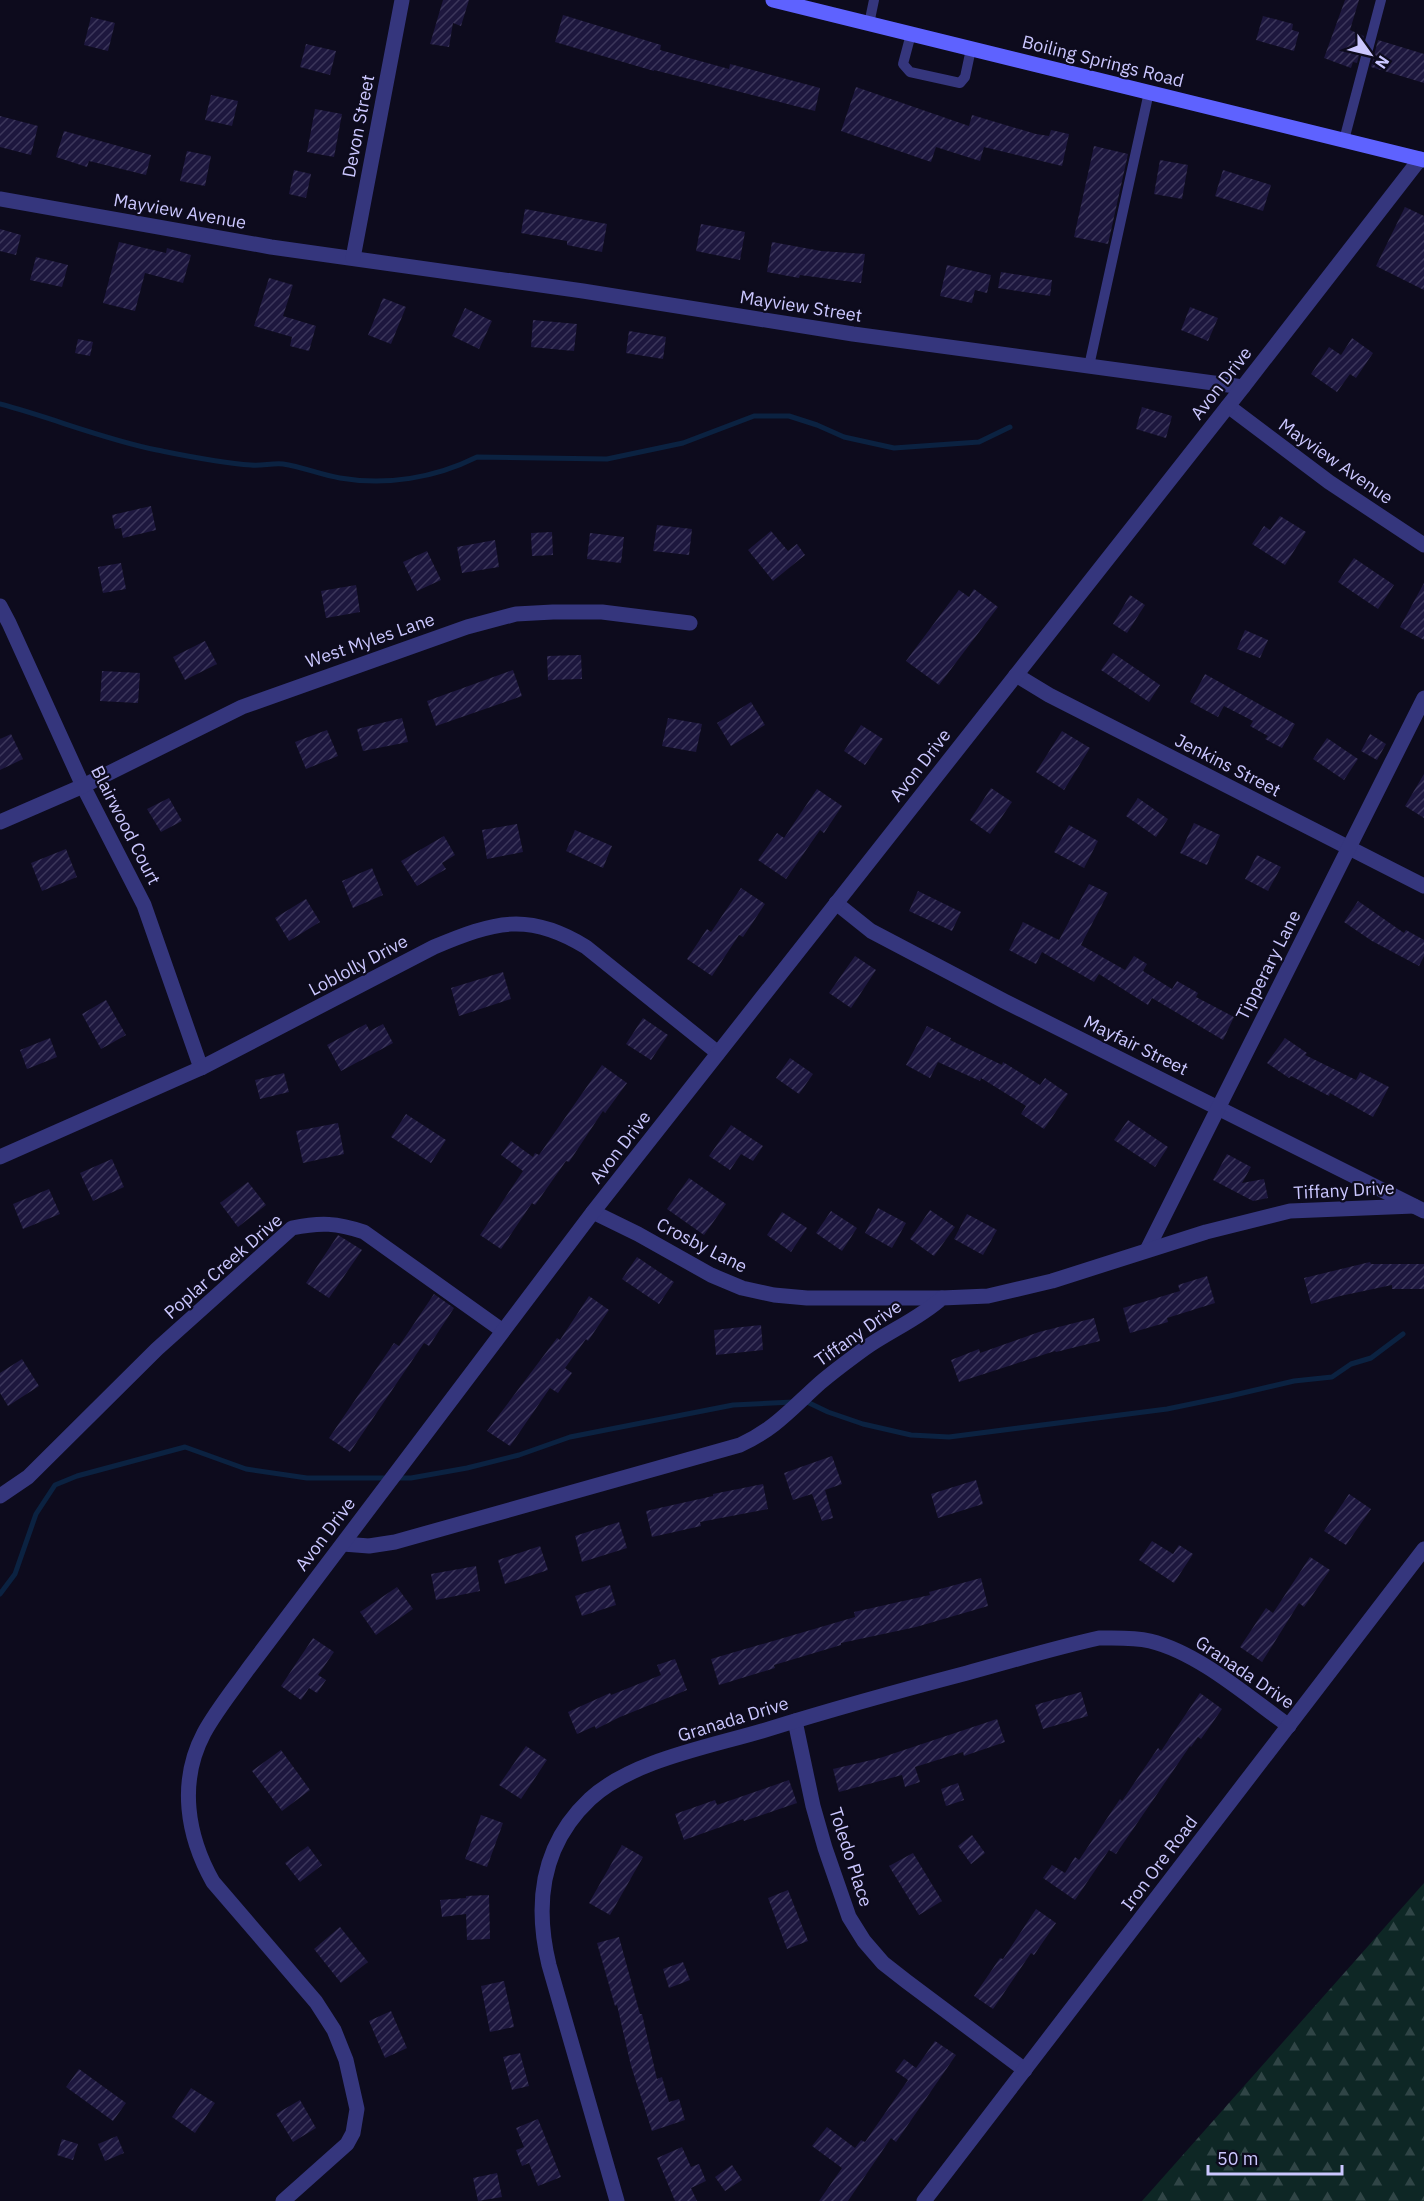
<svg xmlns="http://www.w3.org/2000/svg" width="1424" height="2201" font-family="'IBM Plex Sans',sans-serif">
  <style>
    .forest { fill: url(#forest-firs) }
    .lines { fill: none; stroke-linecap: round; stroke-linejoin: round }
    .stream { stroke: #0b2241; stroke-width: 5 }
    .building { fill: url(#building-hatch) }
    .service { stroke: #35367d; stroke-width: 10 }
    .minor { stroke: #35367d; stroke-width: 15 }
    .secondary { stroke: #5e62ff; stroke-width: 15 }
    .labels { text-anchor: middle; dominant-baseline: central; stroke-width: 4.5; stroke-linejoin: round; paint-order: stroke }
    .street-label { font-size: 18px; fill: #cbc7ff; stroke: #0d0b1d }
  </style>
  <defs>
    <pattern id="forest-firs" width="22" height="20" patternUnits="userSpaceOnUse" patternTransform="scale(1.5)"><rect width="22" height="20" fill="#0e2725"/><path d="M5 1l3.5 6h-7zM16 11l3.5 6h-7z" fill="#304546"/></pattern>
    <pattern id="building-hatch" width="6" height="6" patternUnits="userSpaceOnUse" patternTransform="scale(1.5)"><rect width="6" height="6" fill="#1d173e"/><path d="M-1 1l2-2M0 6l6-6M5 7l2-2" fill="none" stroke="#3c375b"/></pattern>
  </defs>
  <rect width="100%" height="100%" fill="#0d0b1d"/>
  <polygon class="forest" points="1424,1883 1424,2201 1142,2201"/>
  <g class="lines">
    <g class="stream">
      <path d="M0 404C53 418 103 439 157 450 187 456 220 463 251 465 262 466 272 463 283 464 303 467 321 475 340 478 386 486 435 478 477 457L607 459 683 443 754 416H789L817 425 844 437 894 448 979 442 1010 427"/>
      <polyline points="805,1401 828,1412 863,1424 911,1435 949,1437 1167,1409 1230,1396 1294,1381 1332,1377 1351,1364 1371,1358 1403,1334"/>
      <polyline points="397,1478 411,1478 467,1468 519,1455 570,1437 733,1405 793,1402"/>
      <polyline points="0,1594 15,1574 36,1514 55,1485 77,1476 185,1447 246,1469 307,1478 387,1478"/>
    </g>
  </g>
  <g class="building">
    <polygon points="443,0 469,0 461,26 453,23 449,47 430,44"/>
    <polygon points="1345,0 1359,0 1350,30 1364,36 1357,63 1353,62 1351,68 1324,58"/>
    <polygon points="563,15 661,45 660,50 729,69 730,64 820,88 815,111 654,70 654,71 555,42"/>
    <polygon points="1263,16 1293,24 1292,30 1299,32 1294,51 1256,40"/>
    <polygon points="91,17 115,23 108,51 84,45"/>
    <polygon points="1378,40 1424,54 1424,83 1371,67"/>
    <polygon points="306,44 336,51 330,75 300,67"/>
    <polygon points="856,87 969,126 972,115 1036,134 1049,136 1051,130 1069,134 1062,166 984,147 980,161 936,147 931,162 841,131"/>
    <polygon points="211,95 238,101 232,126 205,120"/>
    <polygon points="315,109 342,114 334,157 307,152"/>
    <polygon points="0,116 38,126 31,155 0,147"/>
    <polygon points="64,131 151,155 146,175 89,161 87,167 56,157"/>
    <polygon points="1094,146 1128,154 1108,244 1074,237"/>
    <polygon points="187,151 211,156 205,186 180,181"/>
    <polygon points="1160,160 1188,165 1182,199 1154,194"/>
    <polygon points="294,170 311,174 306,198 289,194"/>
    <polygon points="1223,170 1271,185 1263,211 1215,196"/>
    <polygon points="1405,207 1424,216 1424,290 1376,266"/>
    <polygon points="525,209 607,224 602,252 567,245 567,241 521,233"/>
    <polygon points="701,224 745,232 740,260 696,251"/>
    <polygon points="0,229 21,235 16,255 0,251"/>
    <polygon points="119,242 166,253 167,248 191,255 183,283 145,273 135,311 103,303"/>
    <polygon points="772,242 821,251 865,254 861,283 800,275 799,278 767,272"/>
    <polygon points="36,257 68,265 62,287 30,280"/>
    <polygon points="947,265 991,275 987,293 975,290 972,303 940,296"/>
    <polygon points="1001,272 1052,280 1050,296 998,288"/>
    <polygon points="269,278 293,285 283,316 316,326 309,351 290,346 292,337 254,326"/>
    <polygon points="383,298 406,307 391,344 368,335"/>
    <polygon points="1190,307 1218,318 1208,341 1181,330"/>
    <polygon points="465,308 492,321 479,349 452,336"/>
    <polygon points="533,320 577,324 574,351 531,347"/>
    <polygon points="629,331 666,337 663,359 626,353"/>
    <polygon points="1352,338 1373,353 1356,378 1350,374 1337,392 1311,374 1329,347 1341,355"/>
    <polygon points="78,339 93,342 90,356 75,353"/>
    <polygon points="1142,407 1172,416 1166,438 1136,429"/>
    <polygon points="151,506 156,530 123,538 121,528 115,529 112,515"/>
    <polygon points="1280,516 1306,532 1285,565 1252,544 1264,526 1270,530"/>
    <polygon points="657,525 692,529 689,555 653,551"/>
    <polygon points="771,531 788,551 797,544 805,555 773,581 748,550"/>
    <polygon points="552,532 553,555 532,556 531,533"/>
    <polygon points="590,533 624,537 621,563 587,559"/>
    <polygon points="495,540 499,567 462,573 457,547"/>
    <polygon points="427,551 441,580 417,591 403,562"/>
    <polygon points="1354,558 1394,585 1378,609 1338,582"/>
    <polygon points="121,563 126,589 103,593 98,567"/>
    <polygon points="1424,583 1424,640 1400,627"/>
    <polygon points="356,585 360,612 326,618 321,591"/>
    <polygon points="974,589 998,607 939,685 906,661 959,590 969,597"/>
    <polygon points="1130,595 1145,605 1127,633 1113,624"/>
    <polygon points="1245,630 1268,640 1260,658 1237,649"/>
    <polygon points="205,641 217,664 185,680 173,657"/>
    <polygon points="1113,653 1160,685 1149,702 1101,670"/>
    <polygon points="581,655 582,679 548,680 547,656"/>
    <polygon points="513,670 522,696 436,726 427,701"/>
    <polygon points="102,671 140,673 138,703 100,701"/>
    <polygon points="1205,674 1295,724 1282,748 1265,739 1268,736 1250,726 1253,721 1224,706 1218,717 1190,702"/>
    <polygon points="751,702 765,725 731,746 717,723"/>
    <polygon points="402,718 408,742 363,751 357,729"/>
    <polygon points="668,718 702,724 696,752 662,746"/>
    <polygon points="861,725 883,739 865,765 844,751"/>
    <polygon points="327,730 338,756 306,769 295,742"/>
    <polygon points="1062,731 1090,748 1064,790 1036,772"/>
    <polygon points="11,734 23,759 0,770 0,739"/>
    <polygon points="1370,734 1386,744 1377,760 1361,751"/>
    <polygon points="1327,738 1358,759 1344,780 1313,759"/>
    <polygon points="1424,774 1424,818 1405,806"/>
    <polygon points="991,788 1012,802 990,834 970,820"/>
    <polygon points="817,789 842,806 824,833 820,830 786,879 758,860 777,833 784,838"/>
    <polygon points="169,798 182,821 161,832 147,809"/>
    <polygon points="1138,798 1168,819 1156,837 1126,816"/>
    <polygon points="1194,823 1220,835 1207,865 1180,853"/>
    <polygon points="517,824 523,852 487,859 482,830"/>
    <polygon points="1069,825 1098,841 1084,868 1054,852"/>
    <polygon points="575,830 612,846 603,868 566,851"/>
    <polygon points="444,836 455,855 442,863 446,869 417,886 401,861"/>
    <polygon points="66,849 77,877 42,891 31,863"/>
    <polygon points="1257,855 1281,867 1268,891 1245,879"/>
    <polygon points="372,868 383,895 353,908 342,881"/>
    <polygon points="1089,884 1108,893 1081,945 1125,970 1134,956 1147,964 1143,971 1172,989 1177,981 1198,993 1196,997 1234,1017 1223,1040 1152,998 1148,1005 1099,974 1094,982 1042,952 1036,964 1009,950 1023,922 1059,940"/>
    <polygon points="741,888 765,904 743,937 739,935 712,976 687,959 707,929 711,932"/>
    <polygon points="918,891 961,912 952,931 909,911"/>
    <polygon points="306,899 320,922 289,941 275,918"/>
    <polygon points="1358,901 1404,933 1406,930 1424,940 1424,956 1419,966 1372,941 1344,922"/>
    <polygon points="855,956 876,970 851,1008 829,993"/>
    <polygon points="503,972 511,999 459,1016 451,988"/>
    <polygon points="106,1000 126,1035 101,1049 82,1014"/>
    <polygon points="643,1018 668,1035 651,1060 626,1044"/>
    <polygon points="366,1024 370,1031 383,1024 393,1043 341,1071 327,1045"/>
    <polygon points="927,1026 951,1038 950,1040 1002,1065 1003,1062 1040,1085 1045,1078 1068,1094 1044,1129 1021,1114 1026,1106 981,1078 980,1081 938,1062 930,1078 906,1065"/>
    <polygon points="50,1038 57,1057 27,1069 20,1050"/>
    <polygon points="1285,1038 1307,1053 1305,1055 1356,1080 1360,1072 1389,1087 1373,1117 1330,1093 1329,1096 1291,1076 1289,1078 1267,1063"/>
    <polygon points="790,1058 813,1074 799,1094 776,1078"/>
    <polygon points="602,1065 627,1083 605,1113 603,1111 569,1162 566,1161 535,1205 532,1203 501,1249 480,1235 523,1171 501,1155 511,1141 533,1157 535,1153 539,1155"/>
    <polygon points="284,1073 289,1092 260,1099 255,1080"/>
    <polygon points="406,1114 446,1140 431,1163 391,1137"/>
    <polygon points="1128,1120 1168,1147 1155,1167 1114,1140"/>
    <polygon points="338,1123 344,1154 303,1163 296,1131"/>
    <polygon points="731,1125 763,1146 753,1161 741,1154 730,1170 709,1156"/>
    <polygon points="1227,1154 1251,1167 1242,1183 1264,1179 1268,1198 1253,1201 1213,1180"/>
    <polygon points="112,1159 124,1187 93,1201 80,1173"/>
    <polygon points="689,1178 726,1204 704,1235 667,1209"/>
    <polygon points="248,1182 266,1205 238,1227 220,1203"/>
    <polygon points="49,1189 60,1214 23,1229 13,1204"/>
    <polygon points="878,1208 906,1223 892,1248 865,1233"/>
    <polygon points="930,1210 955,1227 934,1256 910,1239"/>
    <polygon points="831,1211 857,1228 842,1251 816,1233"/>
    <polygon points="782,1212 807,1228 791,1252 767,1235"/>
    <polygon points="967,1214 997,1230 983,1255 954,1239"/>
    <polygon points="338,1235 362,1250 329,1298 306,1283"/>
    <polygon points="637,1257 674,1282 659,1304 622,1279"/>
    <polygon points="1370,1262 1371,1264 1424,1264 1424,1289 1392,1289 1392,1285 1340,1296 1311,1304 1304,1278"/>
    <polygon points="1207,1276 1215,1303 1167,1318 1168,1322 1130,1333 1123,1308 1180,1291 1178,1285"/>
    <polygon points="434,1294 454,1308 429,1346 424,1343 350,1452 329,1438 394,1343 399,1346"/>
    <polygon points="589,1296 609,1310 588,1341 586,1339 565,1368 572,1373 558,1393 550,1388 510,1446 487,1431 557,1338 560,1340"/>
    <polygon points="1094,1318 1100,1341 1056,1352 1055,1351 959,1382 951,1360 979,1349 980,1353 1039,1332"/>
    <polygon points="761,1325 763,1350 716,1355 714,1330"/>
    <polygon points="22,1359 39,1386 8,1406 0,1393 0,1373"/>
    <polygon points="832,1456 842,1484 825,1490 833,1518 822,1521 812,1494 793,1500 784,1473"/>
    <polygon points="976,1480 983,1504 938,1518 931,1494"/>
    <polygon points="763,1484 768,1509 700,1522 701,1526 652,1537 646,1511 713,1496 713,1494"/>
    <polygon points="1349,1494 1371,1509 1346,1545 1324,1531"/>
    <polygon points="619,1522 627,1548 582,1562 575,1536"/>
    <polygon points="1152,1541 1173,1554 1179,1545 1193,1554 1174,1583 1139,1560"/>
    <polygon points="540,1546 548,1570 505,1584 498,1560"/>
    <polygon points="1310,1557 1330,1570 1304,1607 1299,1603 1262,1662 1240,1647 1266,1608 1273,1613"/>
    <polygon points="476,1566 480,1591 436,1600 431,1574"/>
    <polygon points="981,1578 988,1606 916,1627 841,1643 841,1645 774,1665 775,1668 719,1685 711,1659 855,1617 854,1612 930,1595 929,1592"/>
    <polygon points="610,1585 616,1605 582,1616 575,1596"/>
    <polygon points="397,1587 413,1609 376,1635 360,1612"/>
    <polygon points="313,1638 334,1652 318,1675 326,1680 317,1693 309,1688 301,1700 281,1686"/>
    <polygon points="675,1659 687,1690 620,1717 596,1729 595,1726 577,1734 568,1712 610,1693 611,1695 661,1675 657,1665"/>
    <polygon points="1081,1692 1088,1716 1043,1729 1035,1705"/>
    <polygon points="1200,1693 1222,1709 1201,1739 1198,1737 1191,1747 1190,1746 1116,1854 1109,1850 1075,1900 1043,1878 1052,1865 1065,1873 1075,1857 1079,1860 1120,1799 1122,1801 1158,1748 1161,1751"/>
    <polygon points="997,1719 1005,1742 964,1756 963,1752 915,1767 920,1782 905,1787 902,1775 839,1792 833,1769 880,1758"/>
    <polygon points="526,1746 547,1760 521,1799 499,1785"/>
    <polygon points="281,1750 310,1790 282,1811 252,1771"/>
    <polygon points="789,1780 797,1803 744,1821 743,1819 684,1840 675,1814 715,1800 717,1805"/>
    <polygon points="958,1783 964,1800 946,1806 941,1789"/>
    <polygon points="481,1815 503,1823 487,1867 465,1859"/>
    <polygon points="972,1835 985,1853 971,1864 958,1846"/>
    <polygon points="622,1845 643,1857 610,1915 589,1903"/>
    <polygon points="308,1846 322,1865 300,1882 285,1863"/>
    <polygon points="913,1853 942,1901 919,1915 889,1866"/>
    <polygon points="788,1890 808,1941 787,1949 768,1898"/>
    <polygon points="489,1895 490,1939 467,1940 466,1914 442,1917 440,1900 466,1898 466,1896"/>
    <polygon points="1036,1909 1056,1923 1034,1955 1031,1953 993,2009 974,1996 1000,1958 1003,1959"/>
    <polygon points="340,1927 368,1962 341,1983 314,1949"/>
    <polygon points="619,1937 640,2014 642,2014 657,2079 662,2077 669,2102 679,2099 685,2120 652,2131 631,2066 617,2005 615,2006 597,1943"/>
    <polygon points="683,1962 690,1980 669,1988 663,1969"/>
    <polygon points="504,1981 514,2027 490,2032 481,1986"/>
    <polygon points="391,2011 407,2048 385,2058 369,2021"/>
    <polygon points="935,2041 956,2055 896,2142 891,2138 848,2201 819,2201 842,2168 812,2146 827,2127 855,2148 861,2140 865,2142 908,2080 895,2071 904,2059 916,2068"/>
    <polygon points="520,2053 529,2086 512,2090 503,2057"/>
    <polygon points="79,2069 126,2103 113,2121 66,2087"/>
    <polygon points="191,2088 215,2103 195,2133 172,2117"/>
    <polygon points="300,2100 316,2128 293,2142 276,2114"/>
    <polygon points="538,2119 561,2177 538,2186 529,2163 522,2166 516,2150 524,2147 516,2128"/>
    <polygon points="117,2136 124,2153 105,2161 98,2144"/>
    <polygon points="62,2139 78,2144 73,2160 57,2155"/>
    <polygon points="682,2147 691,2167 699,2164 706,2181 691,2188 697,2201 675,2201 657,2158"/>
    <polygon points="732,2165 742,2180 725,2191 715,2177"/>
    <polygon points="497,2173 502,2197 478,2201 473,2178"/>
  </g>
  <g class="lines">
    <g class="service">
      <polyline points="869,24 874,0"/>
      <polyline points="911,34 903,64 910,72 960,83 965,77 971,49"/>
      <polyline points="1344,140 1381,0"/>
      <polyline points="1089,366 1149,92"/>
    </g>
    <g class="minor">
      <polyline points="0,199 271,247 583,291 853,334 1243,387"/>
      <polyline points="353,258 402,0"/>
      <polyline points="1228,406 1329,482 1424,545"/>
      <polyline points="0,606 9,623 83,786 144,905 201,1068"/>
      <polyline points="1016,675 1049,695 1424,886"/>
      <polyline points="0,822 83,786 242,707 467,627 516,614 553,612 602,612 690,623"/>
      <polyline points="836,903 871,931 1004,1001 1424,1211"/>
      <path d="M0 1157 201 1068 434 947C494 922 528 911 586 947L718 1053"/>
      <polyline points="593,1212 638,1234 711,1275 742,1288 774,1295 807,1298 942,1298"/>
      <polyline points="1147,1250 1424,698"/>
      <path d="M0 1496 28 1477 157 1349 292 1228C321 1222 337 1223 364 1232L503 1331"/>
      <path d="M343 1544 369 1546 395 1542 740 1445C775 1429 792 1408 820 1383 834 1371 849 1360 864 1349 889 1331 919 1319 942 1298L988 1296 1052 1281 1206 1232 1290 1211 1414 1206"/>
      <polyline points="795,1721 813,1806 825,1848 849,1917 864,1941 883,1963 906,1981 1025,2070"/>
      <path d="M283 2201 347 2144 353 2133 357 2109 346 2060 334 2030 316 2002 213 1882C187 1836 178 1782 204 1733 216 1711 233 1690 248 1669L593 1212 1243 387 1420 159"/>
      <path d="M617 2201 549 1965C534 1903 541 1845 590 1799 631 1761 708 1747 762 1731 830 1710 898 1691 967 1673 1011 1661 1054 1648 1099 1638 1116 1638 1133 1637 1150 1641 1199 1653 1247 1696 1289 1726"/>
      <polyline points="924,2201 1424,1549"/>
    </g>
    <polyline class="secondary" points="773,0 1424,160"/>
  </g>
  <g class="labels">
    <g class="street-label">
      <text transform="translate(1103 61) rotate(14)">Boiling Springs Road</text>
      <text transform="translate(358 126) rotate(-79)">Devon Street</text>
      <text transform="translate(180 211) rotate(10)">Mayview Avenue</text>
      <text transform="translate(801 306) rotate(9)">Mayview Street</text>
      <text transform="translate(1221 383) rotate(-52)">Avon Drive</text>
      <text transform="translate(1336 461) rotate(35)">Mayview Avenue</text>
      <text transform="translate(370 640) rotate(-19)">West Myles Lane</text>
      <text transform="translate(920 765) rotate(-52)">Avon Drive</text>
      <text transform="translate(1228 765) rotate(27)">Jenkins Street</text>
      <text transform="translate(126 825) rotate(63)">Blairwood Court</text>
      <text transform="translate(358 965) rotate(-28)">Loblolly Drive</text>
      <text transform="translate(1268 965) rotate(-63)">Tipperary Lane</text>
      <text transform="translate(1136 1045) rotate(26)">Mayfair Street</text>
      <text transform="translate(620 1147) rotate(-52)">Avon Drive</text>
      <text transform="translate(1344 1190) rotate(-3)">Tiffany Drive</text>
      <text transform="translate(702 1245) rotate(27)">Crosby Lane</text>
      <text transform="translate(223 1266) rotate(-41)">Poplar Creek Drive</text>
      <text transform="translate(858 1333) rotate(-35)">Tiffany Drive</text>
      <text transform="translate(325 1534) rotate(-53)">Avon Drive</text>
      <text transform="translate(1245 1672) rotate(34)">Granada Drive</text>
      <text transform="translate(733 1719) rotate(-17)">Granada Drive</text>
      <text transform="translate(851 1857) rotate(72)">Toledo Place</text>
      <text transform="translate(1159 1863) rotate(-53)">Iron Ore Road</text>
    </g>
  </g>
  <g transform="translate(1370 54) rotate(124)" stroke="#0d0b1d" stroke-width="4.5" paint-order="stroke">
  <path d="M0-4.5L10 22L0 15L-10 22Z" fill="#cbc7ff"/>
  <text y="-9" font-size="16" font-weight="bold" text-anchor="middle" fill="#cbc7ff">N</text>
  </g>
  <path d="M1208 2165v9h134v-9" fill="none" stroke="#cbc7ff" stroke-width="3"/>
  <text x="1217" y="2165" font-size="18" fill="#cbc7ff" stroke="#0d0b1d" stroke-width="4.5" paint-order="stroke">50 m</text>
</svg>
